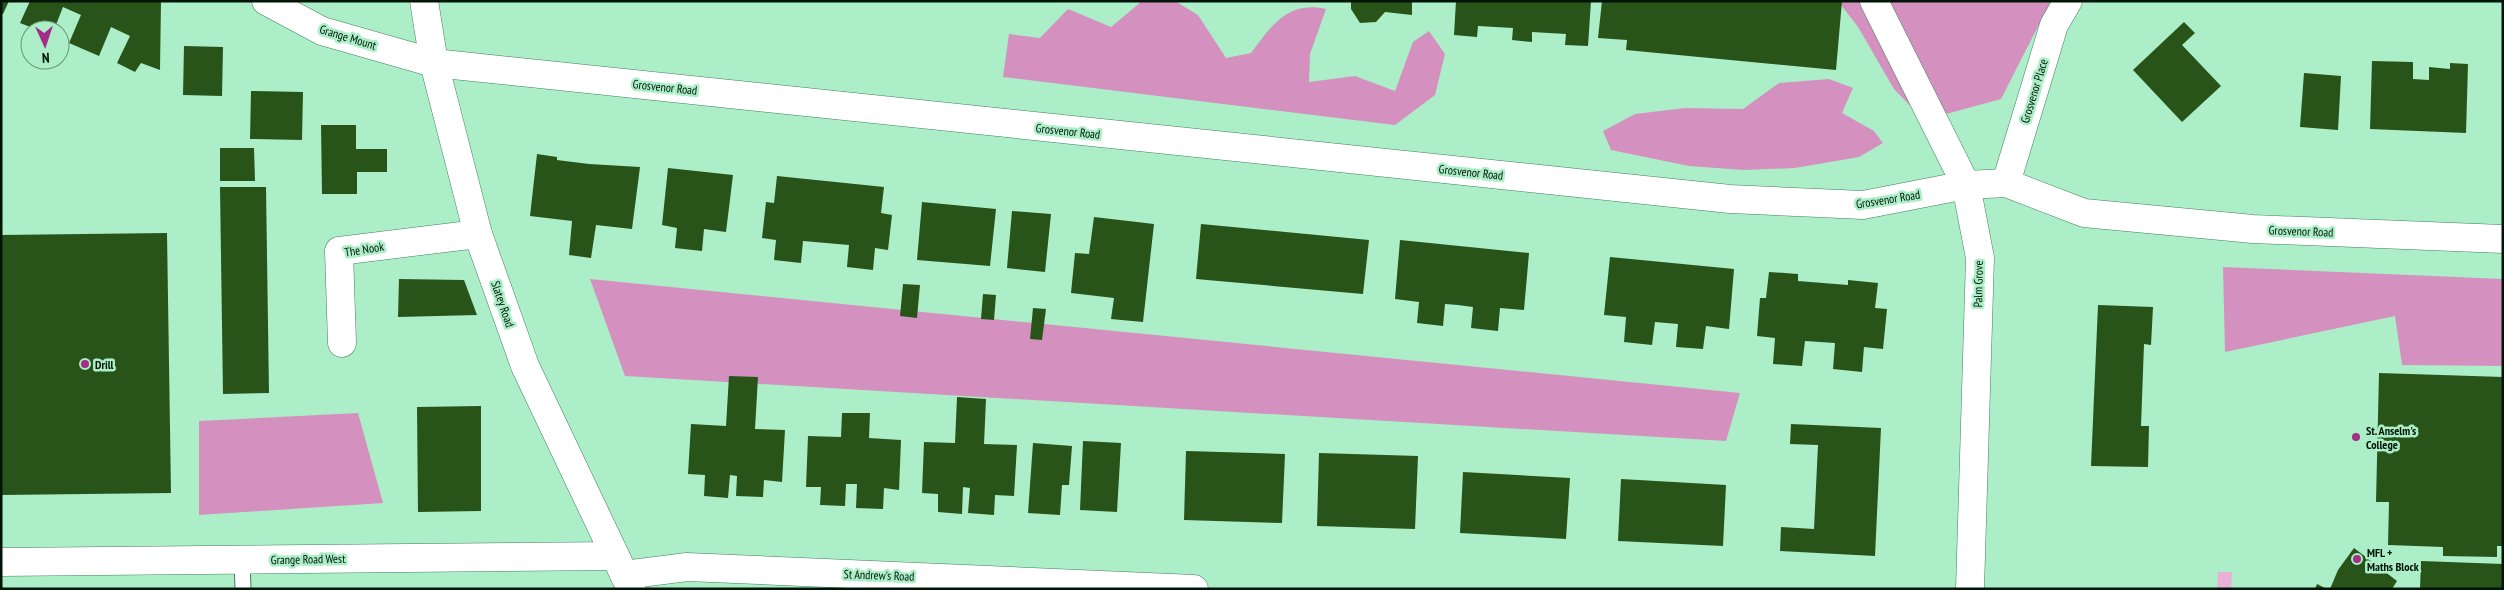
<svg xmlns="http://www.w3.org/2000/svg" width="2504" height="590" font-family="'PT Sans Narrow',sans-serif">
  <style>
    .green { fill: #e9b0d7 }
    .forest { fill: #d491c0 }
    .building { fill: #295419 }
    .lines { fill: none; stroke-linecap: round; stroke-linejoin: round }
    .lane-casing { stroke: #41805e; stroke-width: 17 }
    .street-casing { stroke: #41805e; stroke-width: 29 }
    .secondary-casing { stroke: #41805e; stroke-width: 29 }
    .lane { stroke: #fff; stroke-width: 15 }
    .street { stroke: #fff; stroke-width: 28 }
    .secondary { stroke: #fff; stroke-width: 28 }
    .poi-dot { fill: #a22e88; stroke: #aceec7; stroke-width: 2 }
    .labels { text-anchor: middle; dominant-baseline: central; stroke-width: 5; stroke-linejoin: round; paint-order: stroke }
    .street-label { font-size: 12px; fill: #001508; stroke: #aceec7 }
    .poi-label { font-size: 12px; font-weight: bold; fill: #001508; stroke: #aceec7; text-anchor: start }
  </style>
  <rect width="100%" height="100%" fill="#aceec7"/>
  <polygon class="green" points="2218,572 2232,572 2231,589 2217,589"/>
  <g class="forest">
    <path d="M1142 1H1175L1198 15 1226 58 1251 53C1271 26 1288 0 1326 9L1310 54 1309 82 1355 76 1395 91 1413 42 1429 31 1445 54 1435 95 1395 125 1003 77 1009 34 1040 38 1068 9 1111 27Z"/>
    <polygon points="1838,1 2051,1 2001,99 1924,120 1894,89 1858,27"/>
    <polygon points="1829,79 1853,88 1842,113 1874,131 1883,143 1859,157 1795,168 1744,170 1689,166 1611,150 1603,131 1635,114 1685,108 1743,109 1779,83"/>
    <polygon points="2223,267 2503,279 2503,366 2402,365 2395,316 2225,352"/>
    <polygon points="590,279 1740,393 1726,441 625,376"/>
    <polygon points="358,413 383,503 199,515 199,421"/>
  </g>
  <g class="building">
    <polygon points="1,1 9,1 3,14 1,14"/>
    <polygon points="30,1 161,1 160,70 141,63 135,72 117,63 130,36 111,27 99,56 69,43 81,15 63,7 54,30 38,30 20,23"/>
    <polygon points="1351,1 1412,1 1412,15 1385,12 1376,22 1360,23 1351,9"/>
    <polygon points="1456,1 1591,1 1588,46 1565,45 1566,34 1532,32 1532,42 1512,40 1513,28 1478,26 1477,37 1454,35"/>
    <polygon points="1602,1 1842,1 1836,70 1626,50 1627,40 1598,38"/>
    <polygon points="2184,22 2195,33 2182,45 2221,86 2182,122 2133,70"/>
    <polygon points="184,46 223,47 222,96 183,95"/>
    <polygon points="2372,61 2413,62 2413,79 2429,80 2429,67 2450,69 2450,63 2468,64 2466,133 2370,129"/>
    <polygon points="2304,73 2341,76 2338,130 2300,127"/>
    <polygon points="251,91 303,92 302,140 250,139"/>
    <polygon points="321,125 356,125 356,149 387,149 387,172 357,172 357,194 322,194"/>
    <polygon points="220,148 254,148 255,181 220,181"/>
    <polygon points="537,154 557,157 557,160 589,164 640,167 632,229 596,225 591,258 569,255 572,221 530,216"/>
    <polygon points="668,168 733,175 726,232 704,229 702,251 675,248 677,228 662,225"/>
    <polygon points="777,176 884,187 881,213 892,215 888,250 875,248 873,270 847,267 849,245 803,241 801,263 774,260 776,240 762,238 766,202 774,203"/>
    <polygon points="220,187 266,187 269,393 223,394"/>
    <polygon points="922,202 996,209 990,266 917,260"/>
    <polygon points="1012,211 1051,214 1045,272 1007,268"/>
    <polygon points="1094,217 1154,224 1143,322 1111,319 1114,298 1071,293 1075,253 1089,254"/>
    <polygon points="1201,224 1369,240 1363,294 1196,279"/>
    <polygon points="167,233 171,493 1,495 1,235"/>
    <polygon points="1400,240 1529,253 1524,310 1500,308 1498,331 1471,328 1473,307 1458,305 1445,304 1443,326 1417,323 1419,302 1395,299"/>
    <polygon points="1610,257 1734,269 1729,329 1706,326 1703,349 1676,347 1678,324 1655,322 1652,345 1624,342 1626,317 1604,315"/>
    <polygon points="1769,272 1798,274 1798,281 1848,285 1848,280 1878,283 1875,308 1887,309 1883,349 1864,347 1862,372 1833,369 1835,343 1805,341 1802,366 1773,364 1775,338 1757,336 1760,298 1766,298"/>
    <polygon points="399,279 464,280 477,315 398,317"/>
    <polygon points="903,284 920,285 917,318 900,316"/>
    <polygon points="983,294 996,295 994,320 981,319"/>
    <polygon points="2098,305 2153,307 2151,345 2144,344 2141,426 2149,426 2148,467 2091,466"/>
    <polygon points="1033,308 1046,309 1042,340 1030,339"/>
    <polygon points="2379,373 2503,377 2503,546 2497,546 2497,557 2443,556 2443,547 2388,545 2389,502 2376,502"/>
    <polygon points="729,376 758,377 755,429 785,430 782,482 764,480 763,497 736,496 737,476 730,475 728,498 704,496 705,475 688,474 691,424 726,426"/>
    <polygon points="957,397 986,399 984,444 1017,445 1014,496 995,495 994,515 968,513 970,488 963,487 962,514 938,512 938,494 922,493 924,442 955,443"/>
    <polygon points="481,406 481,511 418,512 417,407"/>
    <polygon points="842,413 870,413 869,438 901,440 899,490 884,488 883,509 856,508 857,484 846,484 845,506 820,505 821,487 806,487 808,436 841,437"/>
    <polygon points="1791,424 1881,428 1875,556 1780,551 1781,527 1814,529 1818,445 1790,444"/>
    <polygon points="1083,441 1121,443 1117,512 1080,510"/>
    <polygon points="1033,443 1072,446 1069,485 1062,485 1060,515 1028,513"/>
    <polygon points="1186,451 1285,454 1282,523 1184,520"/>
    <polygon points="1319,453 1418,456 1415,529 1317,526"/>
    <polygon points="1463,472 1570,478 1566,539 1460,533"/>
    <polygon points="1621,479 1726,485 1723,546 1618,541"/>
    <polygon points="2354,548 2397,581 2392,589 2330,589 2338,570"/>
    <polygon points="2421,561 2503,564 2503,589 2420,589"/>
    <polygon points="2317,584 2327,589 2315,589"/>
  </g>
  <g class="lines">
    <g class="lane-casing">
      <polyline id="lane" points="242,560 243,589"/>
    </g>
    <g class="street-casing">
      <g id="street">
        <polyline points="266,1 322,31 434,63 1730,199 1863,205 1966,185 2006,183 2084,213 2253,229 2503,239"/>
        <polyline points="2006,183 2054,25 2068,1"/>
        <polyline points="342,343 339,251 478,234"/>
        <polyline points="1,562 615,556"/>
        <polyline points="624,575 687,567 1194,589"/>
      </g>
    </g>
    <g class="secondary-casing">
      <g id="secondary">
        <polyline points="424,1 434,63 478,234 525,366 631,589"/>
        <polyline points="1874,1 1966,185 1980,258 1970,589"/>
      </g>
    </g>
    <use href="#lane" class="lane"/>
    <use href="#street" class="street"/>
    <use href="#secondary" class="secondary"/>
  </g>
  <g class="poi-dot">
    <circle cx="85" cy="364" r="5"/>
    <circle cx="2356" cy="437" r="5"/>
    <circle cx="2357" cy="559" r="5"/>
  </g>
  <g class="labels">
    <g class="street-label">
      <text transform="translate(348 37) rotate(17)">Grange Mount</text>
      <text transform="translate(665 87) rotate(6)">Grosvenor Road</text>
      <text transform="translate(2034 91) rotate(-73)">Grosvenor Place</text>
      <text transform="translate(1068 131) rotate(6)">Grosvenor Road</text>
      <text transform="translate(1471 172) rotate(6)">Grosvenor Road</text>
      <text transform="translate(1888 199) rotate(-9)">Grosvenor Road</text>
      <text transform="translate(2301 231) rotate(2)">Grosvenor Road</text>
      <text transform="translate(364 249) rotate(-9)">The Nook</text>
      <text transform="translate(1978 284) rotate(-89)">Palm Grove</text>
      <text transform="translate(503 304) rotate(71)">Slatey Road</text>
      <text transform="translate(308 559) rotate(-1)">Grange Road West</text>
      <text transform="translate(879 575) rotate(2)">St Andrew's Road</text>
    </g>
    <g class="poi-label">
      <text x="95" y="364">Drill</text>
      <text x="2366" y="430">St. Anselm's<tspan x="2366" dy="14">College</tspan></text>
      <text x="2367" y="552">MFL +<tspan x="2367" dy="14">Maths Block</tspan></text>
    </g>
  </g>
  <rect width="2504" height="590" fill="none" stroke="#001508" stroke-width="5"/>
  <g transform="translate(45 45) rotate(177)"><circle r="24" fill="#aceec7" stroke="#67977b"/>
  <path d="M0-4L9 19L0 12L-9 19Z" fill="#a22e88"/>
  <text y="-8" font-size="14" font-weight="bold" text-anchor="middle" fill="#001508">N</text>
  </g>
</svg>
